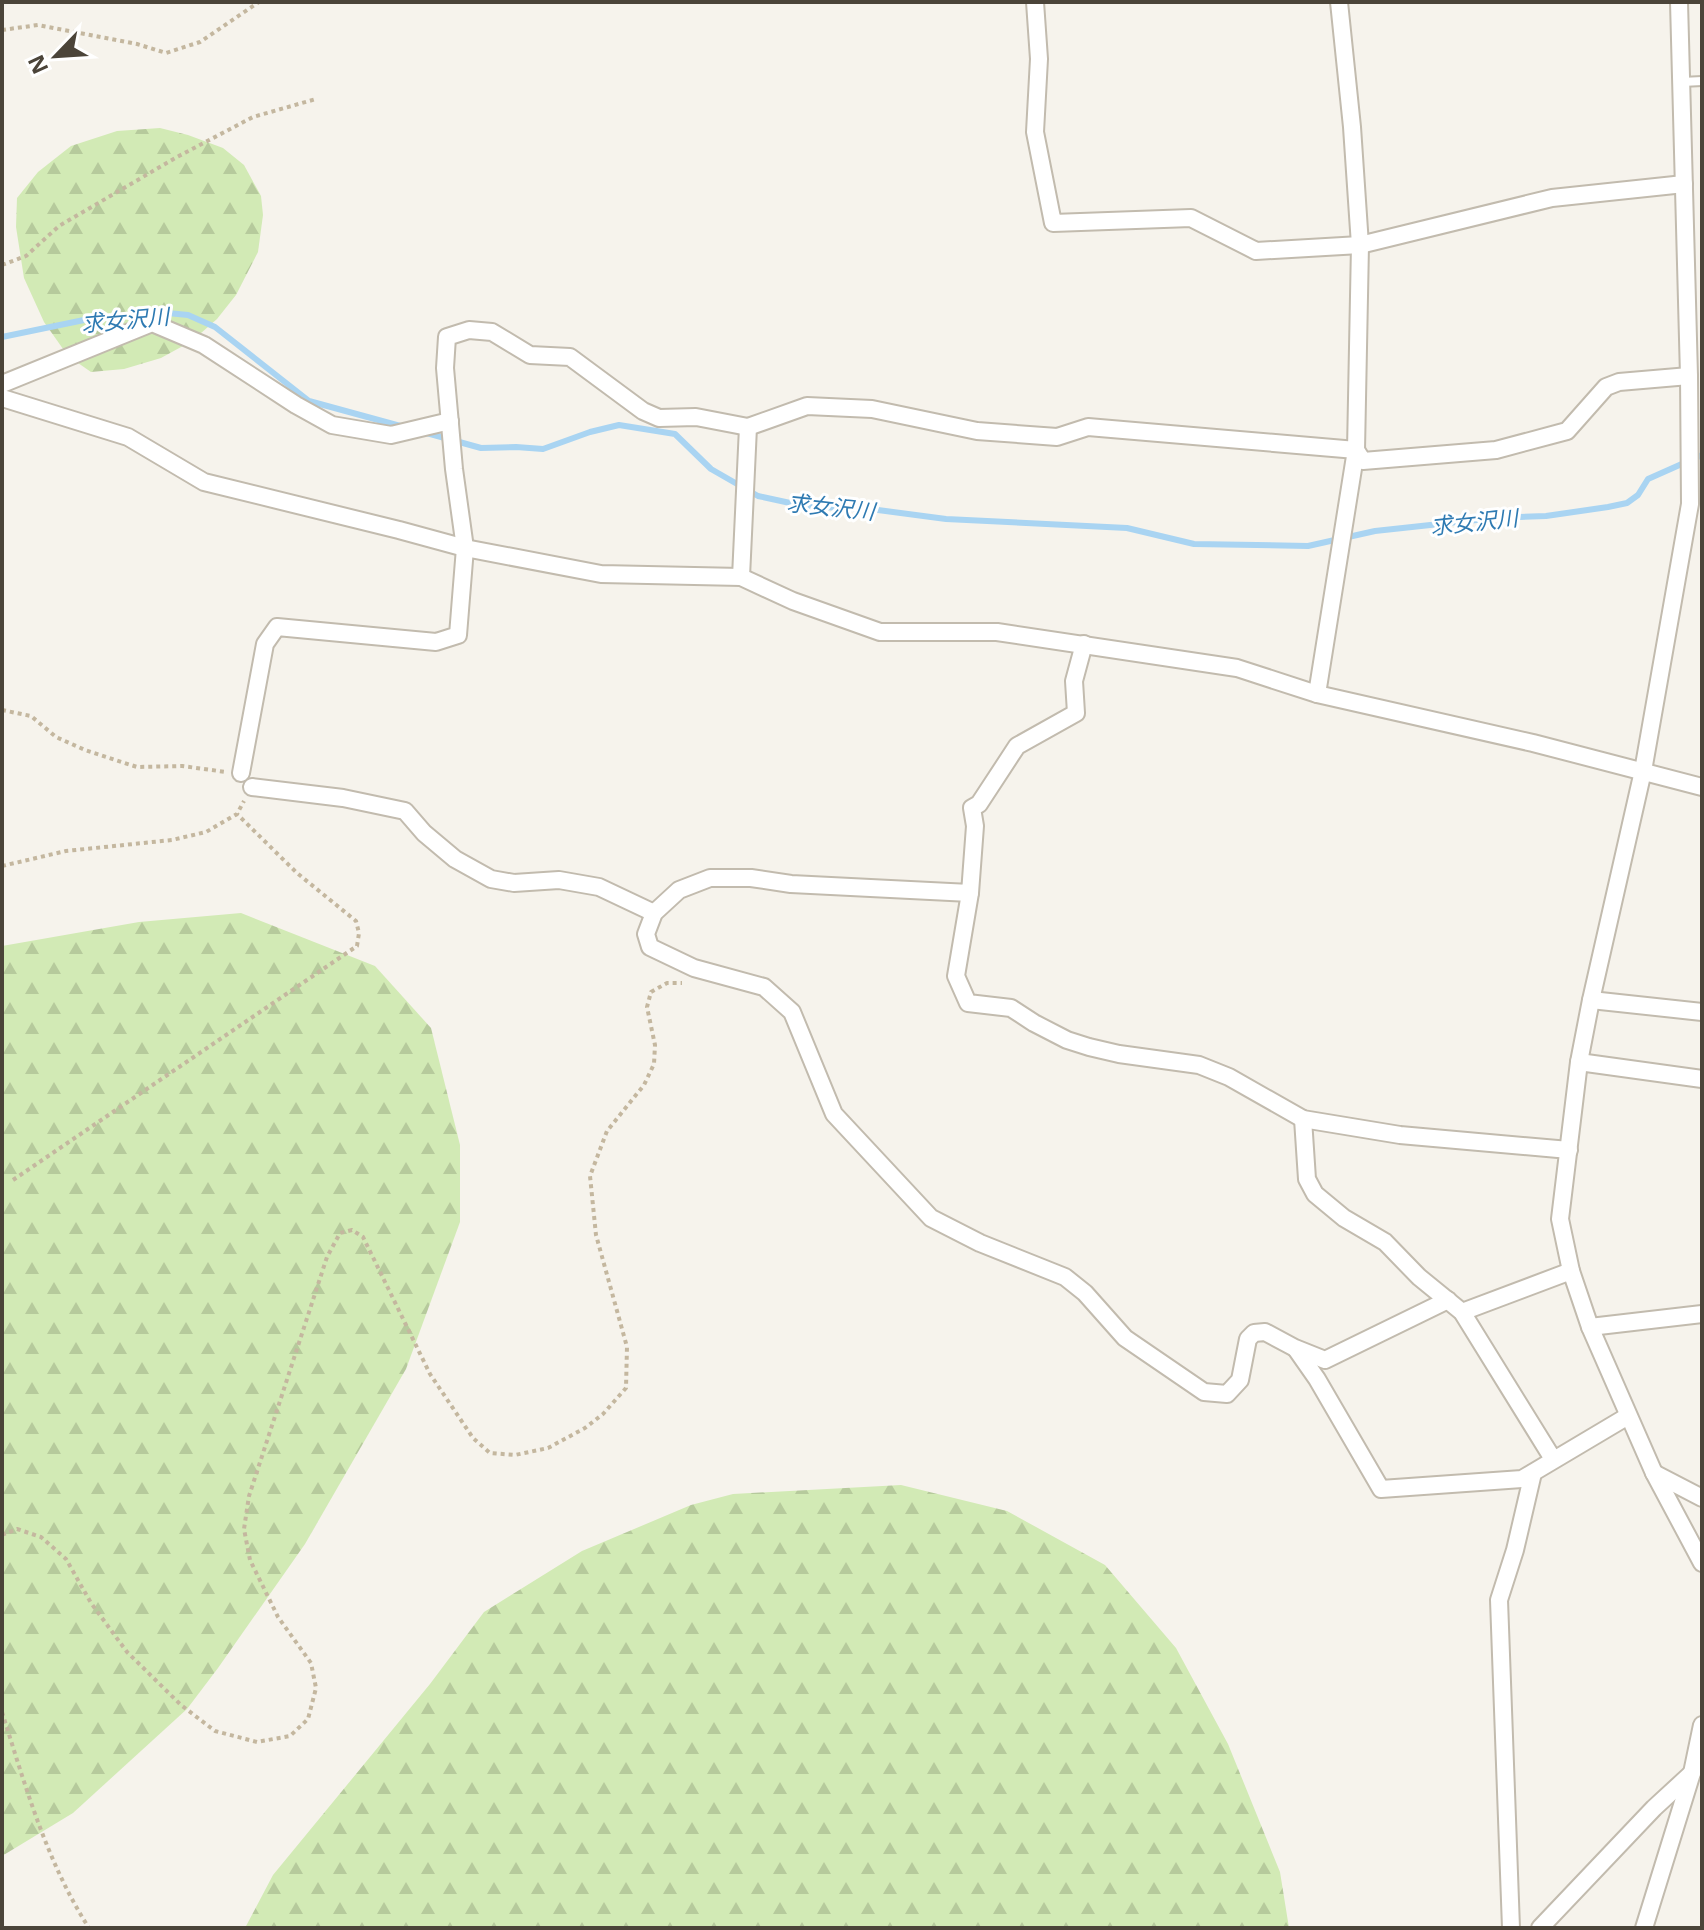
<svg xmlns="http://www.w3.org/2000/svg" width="1704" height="1930" font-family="'Noto Sans','Noto Sans JP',sans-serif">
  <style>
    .forest { fill: url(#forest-firs) }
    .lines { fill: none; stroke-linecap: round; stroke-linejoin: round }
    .stream { stroke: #a9d4f2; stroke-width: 6 }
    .lane-casing { stroke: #c2bbae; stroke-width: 12 }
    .street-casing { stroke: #c2bbae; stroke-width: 20 }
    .path { stroke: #c4b79f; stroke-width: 4; stroke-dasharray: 4 4; stroke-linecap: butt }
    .lane { stroke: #fff; stroke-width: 8 }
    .street { stroke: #fff; stroke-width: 16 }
    .labels { text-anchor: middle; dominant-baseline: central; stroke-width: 6; stroke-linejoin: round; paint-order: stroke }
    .water-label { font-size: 22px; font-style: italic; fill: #2e7ab2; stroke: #fff }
  </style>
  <defs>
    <pattern id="forest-firs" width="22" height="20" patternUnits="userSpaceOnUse" patternTransform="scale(2)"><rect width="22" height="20" fill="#d2eab5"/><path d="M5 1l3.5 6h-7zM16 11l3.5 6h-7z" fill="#b6ca9c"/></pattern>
  </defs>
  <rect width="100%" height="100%" fill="#f6f3ec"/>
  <g class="forest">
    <polygon points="160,128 188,135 223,148 244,165 261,196 263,215 258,252 236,295 217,319 192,341 161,358 124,369 91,372 68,356 44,322 24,278 16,227 17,198 38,172 71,146 117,131"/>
    <polygon points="241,913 375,966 431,1028 460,1145 460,1222 406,1369 305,1544 218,1668 187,1709 73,1813 2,1856 2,946 139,922"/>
    <polygon points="901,1485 1007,1511 1105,1565 1176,1648 1228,1744 1280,1872 1289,1928 245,1928 273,1875 430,1684 484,1612 582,1551 691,1505 733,1494"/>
  </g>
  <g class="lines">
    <g class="stream">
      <polyline points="2,337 84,320 157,312 188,315 215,327 309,401 404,427"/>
      <polyline points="423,432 481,448 516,447 543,449 590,432 619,425 675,434 711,469 758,496 804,506 878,510 946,519 1127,528 1194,544 1308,546 1375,531 1495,518 1546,516 1608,507 1627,503 1638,495 1648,479 1702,455"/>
    </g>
    <g class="lane-casing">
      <polyline id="lane" points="1682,82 1702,81"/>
    </g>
    <g class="street-casing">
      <g id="street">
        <polyline points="1035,2 1039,59 1035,132 1053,223 1191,218 1256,251 1360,245 1552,198 1684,184"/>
        <polyline points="1679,2 1689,376 1690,504 1643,771 1591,1000 1579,1062 1560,1219 1571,1271 1590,1327 1654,1473 1702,1563"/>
        <polyline points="2,384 152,323 204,345 296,405 332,425 391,435 450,421"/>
        <polyline points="2,398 128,437 204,482 399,530 465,548 601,574 741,577 793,601 880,632 997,632 1237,668 1317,694 1533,743 1702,787"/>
        <polyline points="1356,450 1363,461 1496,450 1567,431 1606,387 1619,382 1689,376"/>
        <polyline points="741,577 748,427 807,406 872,409 977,431 1057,437 1088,427 1356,450"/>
        <polyline points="1084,644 1074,681 1076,713 1017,746 979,804 972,808 975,826 970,893 791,884 751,878 710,878 679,890 654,913 646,934 650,947 694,968 764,987 792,1012 834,1114 931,1218 980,1243 1065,1277 1085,1293 1125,1338 1204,1392 1227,1394 1240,1380 1248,1339 1254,1333 1265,1332 1295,1348 1325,1360 1448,1300"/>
        <polyline points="1317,694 1356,450 1360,245 1352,127 1339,2"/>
        <polyline points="241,773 265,644 277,627 436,642 458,635 465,548 454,469 445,368 447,337 469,330 492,332 530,355 570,357 643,411 659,418 696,417 748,427"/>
        <polyline points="252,787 343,798 405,811 424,833 455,859 491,879 514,883 559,880 599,887 654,913"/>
        <polyline points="970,893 956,976 968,1003 1011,1008 1034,1023 1067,1040 1089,1047 1119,1054 1199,1065 1229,1077 1303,1119 1400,1135 1569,1150"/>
        <polyline points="1591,1000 1702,1012"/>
        <polyline points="1579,1062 1702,1079"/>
        <polyline points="1303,1119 1307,1179 1315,1194 1344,1218 1385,1242 1419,1277 1462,1312 1553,1459"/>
        <polyline points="1462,1312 1571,1271"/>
        <polyline points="1590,1327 1702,1314"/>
        <polyline points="1296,1349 1317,1379 1381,1489 1522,1479 1628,1416"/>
        <polyline points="1654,1473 1702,1498"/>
        <polyline points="1511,1928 1499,1600 1515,1550 1533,1473"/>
        <polyline points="1540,1928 1654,1808 1692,1773"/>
        <polyline points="1644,1928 1692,1773 1702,1725"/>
      </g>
    </g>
    <g class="path">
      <polyline points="2,30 38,25 137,44 166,53 200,42 259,2"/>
      <polyline points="2,265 26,256 59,226 177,157 253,117 316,99"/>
      <polyline points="2,710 31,716 56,737 85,750 137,767 182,766 226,772"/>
      <polyline points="2,866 66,851 172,840 206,832 237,814 244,801"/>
      <polyline points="13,1180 357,946 359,933 356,921 297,873 237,814"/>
      <polyline points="2,1535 17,1529 41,1537 66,1559 91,1603 127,1652 181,1705 215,1731 257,1742 290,1736 308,1719 316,1688 311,1663 278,1617 250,1560 244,1529 249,1496 327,1257 340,1233 352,1230 363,1237 430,1374 473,1438 490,1453 515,1455 548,1448 585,1428 603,1414 626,1388 627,1347 596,1235 590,1176 607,1131 644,1085 654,1064 655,1045 647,1007 651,992 667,983 682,983"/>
      <path d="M2 1712C25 1785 47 1863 89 1928"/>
    </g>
    <use href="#lane" class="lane"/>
    <use href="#street" class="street"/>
  </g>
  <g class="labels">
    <g class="water-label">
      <text transform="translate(125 319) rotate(-5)">求女沢川</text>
      <text transform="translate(831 506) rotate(6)">求女沢川</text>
      <text transform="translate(1474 521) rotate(-6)">求女沢川</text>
    </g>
  </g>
  <rect width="1704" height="1930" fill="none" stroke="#4b4439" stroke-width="8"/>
  <g transform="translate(56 56) rotate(245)" stroke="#ffffff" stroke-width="6" paint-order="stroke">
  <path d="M0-6L14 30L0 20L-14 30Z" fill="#4b4439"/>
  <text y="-12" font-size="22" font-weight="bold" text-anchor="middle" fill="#4b4439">N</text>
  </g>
</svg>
